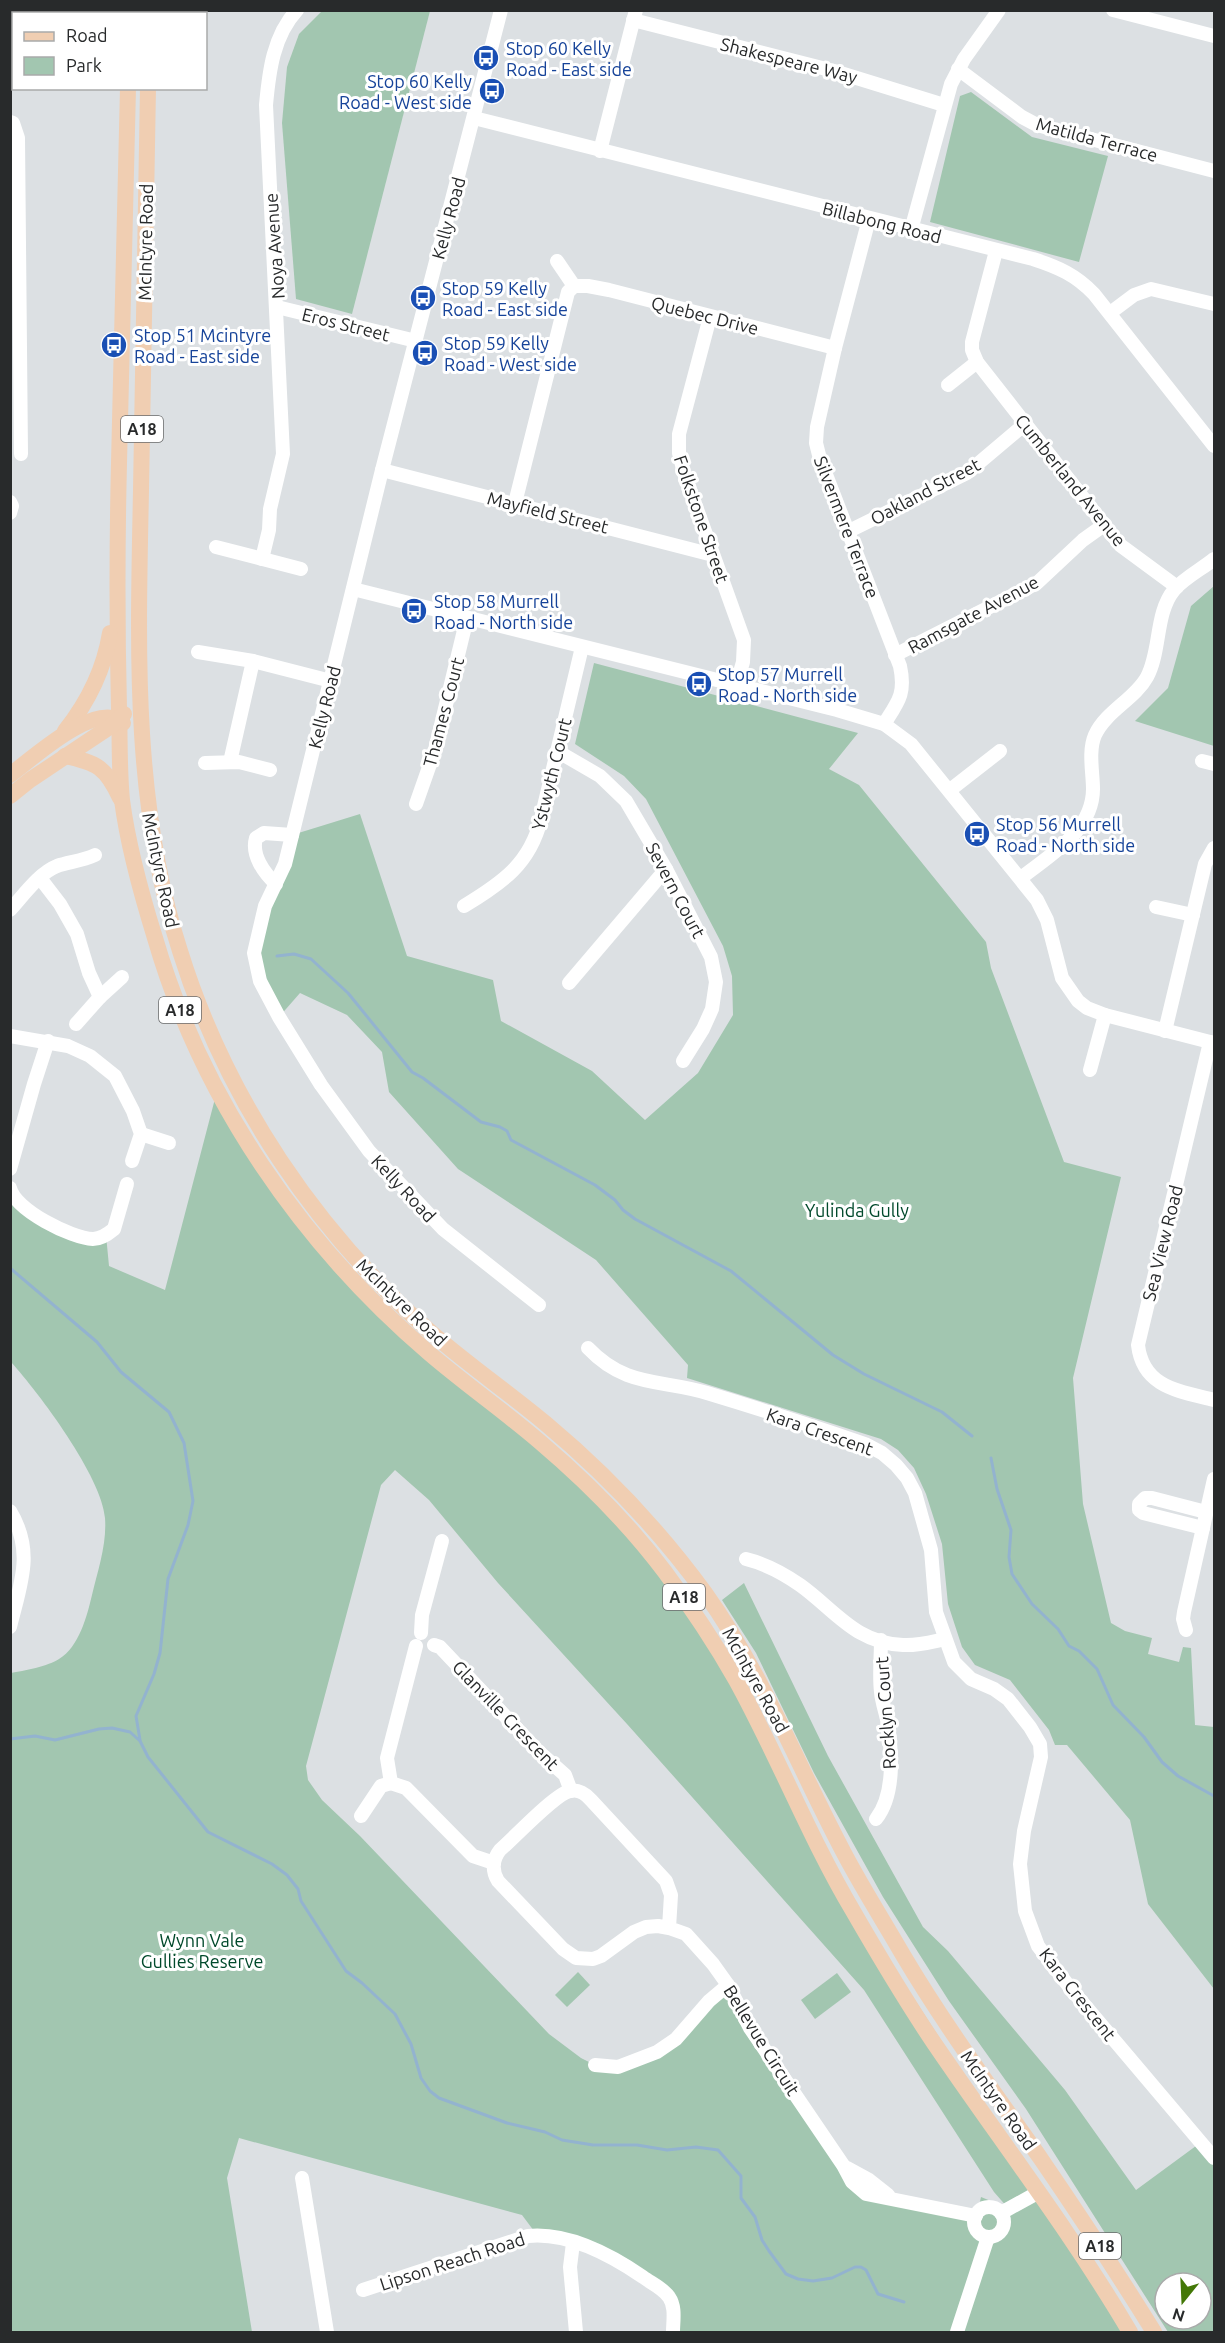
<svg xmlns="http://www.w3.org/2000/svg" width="1225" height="2343" font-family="Ubuntu,sans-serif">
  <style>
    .green { fill: #a2c6b0; fill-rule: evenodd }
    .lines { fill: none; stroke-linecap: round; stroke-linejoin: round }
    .stream { stroke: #93b3cf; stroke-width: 3 }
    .minor { stroke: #fff; stroke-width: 14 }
    .major { stroke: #f0ceb2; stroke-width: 16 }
    .labels { text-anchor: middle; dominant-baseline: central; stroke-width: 6; stroke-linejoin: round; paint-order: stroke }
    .shield { fill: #fff; stroke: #686a6b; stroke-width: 1.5 }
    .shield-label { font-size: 16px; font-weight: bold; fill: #282a2b }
    .transit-label { font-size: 18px; fill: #164399; stroke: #fff; text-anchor: start }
    .street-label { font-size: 18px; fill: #282a2b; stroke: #fff }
    .park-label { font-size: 18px; fill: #00492b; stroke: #fff }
  </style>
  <rect width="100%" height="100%" fill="#dce0e3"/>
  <g class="green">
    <polygon points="322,11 430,11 352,314 296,299 282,123 287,67 299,34"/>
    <polygon points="971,92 1032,137 1108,156 1079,262 930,222 960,96"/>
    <polygon points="1214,586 1214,746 1135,721 1168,688 1191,606"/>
    <polygon points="594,663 858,733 829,769 859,785 986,942 991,968 1064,1162 1121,1177 1073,1378 1083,1504 1111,1623 1125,1631 1152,1638 1148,1654 1179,1662 1183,1647 1191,1648 1195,1725 1214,1727 1214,1989 1148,1904 1130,1820 1067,1745 1055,1745 1049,1730 1010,1680 975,1665 962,1647 948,1604 942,1544 926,1494 914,1468 898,1450 881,1439 687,1378 688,1365 596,1260 458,1169 389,1092 382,1052 347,1015 300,993 279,1017 255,944 292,835 360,814 407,956 493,980 501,1021 592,1071 645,1120 698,1073 733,1015 732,976 723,946 646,799 624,776 575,744"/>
    <path d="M217 1091 335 1261 539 1441 683 1596 826 1863 1130 2332H673V2308L622 2263 537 2235 522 2215 239 2138 227 2178 252 2332H11V1673C23 1671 49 1666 59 1659 79 1647 87 1616 92 1595 98 1570 107 1544 105 1518 102 1477 39 1393 11 1362L10 1188 54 1228 106 1235 109 1266 165 1290ZM395 1470 429 1500 498 1583 627 1724 864 1990 994 2192 1008 2208 981 2197 977 2215 877 2189 843 2165 728 1985 657 2052 595 2065 581 2058 549 2034 360 1836 322 1800 308 1780 306 1766 381 1485Z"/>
    <path d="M744 1583 828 1756 923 1927 948 1951 1065 2090 1136 2190 1200 2143 1214 2158V2310L1213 2311 1214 2332H1168L1026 2109 949 2001 883 1897 814 1773 756 1653 722 1600ZM1165 2283H1201V2319H1165Z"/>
    <polygon points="578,1972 590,1985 567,2007 555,1995"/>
    <polygon points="837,1973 851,1992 815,2019 801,2000"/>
  </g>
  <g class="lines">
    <g class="stream">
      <polyline points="277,956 294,954 311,959 348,993 412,1072 423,1078 481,1122 500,1127 507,1131 511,1140 595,1185 615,1200 623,1210 635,1219 731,1271 833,1355 864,1374 942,1412 972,1436"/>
      <polyline points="10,1268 97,1342 121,1372 169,1412 184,1443 193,1501 188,1525 168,1579 160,1653 154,1674 136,1716 140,1740"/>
      <polyline points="991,1458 997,1489 1011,1530 1009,1557 1012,1574 1032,1604 1058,1629 1069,1646 1079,1651 1097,1669 1113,1705 1144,1737 1162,1762 1178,1776 1214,1796"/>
      <polyline points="10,1739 35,1736 55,1740 99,1729 112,1728 130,1732 140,1741 148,1757 208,1832 272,1864 287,1875 298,1889 301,1901 346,1971 362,1983 395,2014 411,2044 421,2078 430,2091 439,2098 507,2123 545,2132 562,2140 593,2145 637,2145 667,2150 696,2147 718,2150 741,2176 741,2198 755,2217 762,2240 769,2251 786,2274 798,2279 813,2281 832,2278 855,2267 861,2267 866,2270 878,2294 904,2302"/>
    </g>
    <g class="minor">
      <polyline points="501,10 382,470 285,864 265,906 254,953 260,981 279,1017 321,1085 369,1151 443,1229 539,1305"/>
      <polyline points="1113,10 1214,36"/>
      <polyline points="633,20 834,71 944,105"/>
      <polyline points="958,69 1022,117 1037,125 1214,171"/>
      <path d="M474 118 1033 259C1058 267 1076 275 1094 294L1214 446"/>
      <polyline points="10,122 13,123 18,138 21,454"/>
      <polyline points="600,151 636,10"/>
      <path d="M869 219 835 348 817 427 816 443 820 459 900 666C906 694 898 702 884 724"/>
      <polyline points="911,230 951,84 964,59 999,10"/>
      <polyline points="996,251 972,342 972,350 977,362 1120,545 1177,587"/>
      <polyline points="557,261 574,286"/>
      <polyline points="277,307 416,341"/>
      <polyline points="1110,313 1134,295 1151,289 1214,304"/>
      <polyline points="710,317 679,434 679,453 684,473 744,640 743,662 736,686"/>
      <polyline points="948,385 977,362"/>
      <polyline points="382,470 713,555"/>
      <polyline points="10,502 12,506 10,513"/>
      <polyline points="515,503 568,292 574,286 588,286 609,290 835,348"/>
      <polyline points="849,531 967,473 1025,424"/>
      <polyline points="216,547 301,569"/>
      <path d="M262 559 269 530 270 509 283 454 266 105C269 72 273 36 297 10"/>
      <polyline points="353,589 837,710 884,724 911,744 1037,900 1047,920 1062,978 1078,1001 1087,1008 1105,1015 1214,1043"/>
      <polyline points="198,652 253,661 331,681"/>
      <polyline points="895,655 1037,583 1083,540 1104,525"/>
      <polyline points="557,751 600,776 626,801 666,869 711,957 716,982 712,1009 703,1029 683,1061"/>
      <polyline points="1202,761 1214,764"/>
      <polyline points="230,762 253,661"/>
      <polyline points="205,763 239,762 270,770"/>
      <polyline points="950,790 1000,751"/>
      <polyline points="416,804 435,750 467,618"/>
      <polyline points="40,878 60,904 77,934 89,973 100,997"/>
      <path d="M1021 878C1050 855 1093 831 1093 789 1093 773 1088 751 1095 735 1106 711 1135 699 1147 677 1161 651 1155 613 1174 590 1184 578 1202 569 1214 559"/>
      <path d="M276 884C264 873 251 855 256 838L264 833 292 835"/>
      <path d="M464 906C502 883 530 864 541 819L582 647"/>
      <polyline points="1156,907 1193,915"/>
      <path d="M10 910C23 896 39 873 57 866 69 862 82 861 95 855"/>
      <polyline points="569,983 666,869"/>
      <polyline points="76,1024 100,997 122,977"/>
      <polyline points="1165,1031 1205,864 1214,848"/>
      <polyline points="10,1036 68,1046 90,1056 115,1076 133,1111 141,1134 132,1161"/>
      <path d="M1210 1042 1138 1345C1143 1388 1180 1391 1214 1400"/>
      <polyline points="1090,1070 1105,1015"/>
      <polyline points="141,1134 169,1143"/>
      <polyline points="10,1169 34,1084 48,1041"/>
      <path d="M10 1188C15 1210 71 1238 93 1239 101 1239 108 1234 114 1229L127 1184"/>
      <path d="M588 1348C626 1388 661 1379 707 1393 760 1409 813 1426 865 1444L882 1453 896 1465 907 1478 915 1493 931 1550 936 1612 954 1662 971 1679 994 1689 1008 1699 1030 1727 1040 1744 1041 1757 1024 1831 1020 1864 1025 1911 1038 1946 1071 1989 1214 2158"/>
      <path d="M10 1511C35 1552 20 1585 10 1627"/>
      <polyline points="1203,1528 1143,1513 1139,1510 1139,1504 1145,1498 1152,1498 1206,1512"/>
      <path d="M746 1559C766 1564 783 1573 800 1585 835 1610 855 1643 903 1645 917 1646 931 1642 945 1639"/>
      <polyline points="1186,1630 1183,1619 1184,1612 1214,1479"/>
      <polyline points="421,1633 422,1615 442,1541"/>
      <polyline points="434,1645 440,1647 538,1751 565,1775 571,1791"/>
      <polyline points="416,1646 387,1758 391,1783 406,1788 473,1856 494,1863"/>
      <polyline points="361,1816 381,1786 391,1783"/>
      <path d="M876 1819C895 1795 892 1754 888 1724 886 1713 882 1703 881 1692 879 1675 881 1657 881 1640"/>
      <path d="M669 1928 671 1895 666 1881 591 1800C586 1794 578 1789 570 1791 556 1793 513 1839 500 1850 492 1860 492 1871 498 1881L563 1949 576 1958 593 1959 601 1956 634 1932 646 1927 658 1926 669 1928 686 1934 713 1964 728 1985 750 2028 843 2165 852 2182 866 2194 976 2216"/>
      <polyline points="595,2065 618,2067 657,2052 676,2039 709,2001 728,1985"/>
      <polyline points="847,2168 869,2180 888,2195"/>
      <polyline points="302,2178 327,2332"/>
      <circle cx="989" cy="2222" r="15"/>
      <polyline points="1001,2213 1039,2192"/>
      <polyline points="573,2243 570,2267 576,2332"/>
      <path d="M363 2290 528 2236C568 2232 611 2255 643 2277 651 2283 663 2288 669 2297 676 2307 673 2321 673 2332"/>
      <polyline points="957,2332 988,2237"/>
    </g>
    <g class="major">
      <polyline points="130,14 130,10"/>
      <polyline points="149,14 149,10"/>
      <path d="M128 88C125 213 122 338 119 463 117 546 117 627 119 709 120 739 119 770 122 800 128 846 141 893 155 938 202 1100 302 1244 429 1353 465 1384 504 1411 540 1442 586 1481 629 1524 665 1572 691 1607 715 1643 736 1680 778 1756 809 1837 853 1911 879 1956 905 2000 934 2043 1000 2140 1071 2232 1130 2332"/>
      <path d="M148 88C146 222 143 356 141 490 138 645 132 802 180 951 226 1099 317 1234 434 1335 470 1366 509 1393 545 1423 605 1473 659 1530 705 1593 763 1674 798 1767 845 1855 863 1889 884 1922 903 1955 945 2026 994 2092 1041 2159 1080 2216 1118 2274 1154 2332"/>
      <path d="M65 731C88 702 104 670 110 633"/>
      <path d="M65 756C97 763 106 767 120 798"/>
      <path d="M10 775C32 759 96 699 123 723"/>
      <polyline points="10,796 30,780 111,726 124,714"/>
    </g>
  </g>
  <defs>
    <g id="bus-disc" transform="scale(1.35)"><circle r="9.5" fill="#1a4fb4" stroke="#fff"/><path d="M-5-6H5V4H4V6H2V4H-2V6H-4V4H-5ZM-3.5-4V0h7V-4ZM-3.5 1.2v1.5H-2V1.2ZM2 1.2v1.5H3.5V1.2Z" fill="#fff"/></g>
  </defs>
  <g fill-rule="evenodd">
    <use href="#bus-disc" x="486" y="58"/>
    <use href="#bus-disc" x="492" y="91"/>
    <use href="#bus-disc" x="423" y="298"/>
    <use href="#bus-disc" x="114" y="345"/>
    <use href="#bus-disc" x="425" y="353"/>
    <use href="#bus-disc" x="414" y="611"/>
    <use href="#bus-disc" x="699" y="684"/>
    <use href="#bus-disc" x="977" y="834"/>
  </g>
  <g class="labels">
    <g class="shield">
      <rect x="121" y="416" width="42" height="26" rx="4.5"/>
      <rect x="159" y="997" width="42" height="26" rx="4.5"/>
      <rect x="663" y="1584" width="42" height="26" rx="4.5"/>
      <rect x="1079" y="2233" width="42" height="26" rx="4.5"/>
    </g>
    <g class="shield-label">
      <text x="142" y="429">A18</text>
      <text x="180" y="1010">A18</text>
      <text x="684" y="1597">A18</text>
      <text x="1100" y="2246">A18</text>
    </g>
    <g class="transit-label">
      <text x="506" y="48">Stop 60 Kelly<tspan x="506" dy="21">Road - East side</tspan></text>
      <text x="472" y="81" text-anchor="end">Stop 60 Kelly<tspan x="472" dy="21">Road - West side</tspan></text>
      <text x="442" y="288">Stop 59 Kelly<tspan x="442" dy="21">Road - East side</tspan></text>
      <text x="134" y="335">Stop 51 Mcintyre<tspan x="134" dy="21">Road - East side</tspan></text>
      <text x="444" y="343">Stop 59 Kelly<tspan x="444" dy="21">Road - West side</tspan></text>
      <text x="434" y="601">Stop 58 Murrell<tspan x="434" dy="21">Road - North side</tspan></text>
      <text x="718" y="674">Stop 57 Murrell<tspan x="718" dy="21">Road - North side</tspan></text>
      <text x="996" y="824">Stop 56 Murrell<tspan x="996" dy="21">Road - North side</tspan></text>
    </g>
    <g class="street-label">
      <text transform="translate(789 60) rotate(14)">Shakespeare Way</text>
      <text transform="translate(1097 139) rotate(15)">Matilda Terrace</text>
      <text transform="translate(448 218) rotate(-75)">Kelly Road</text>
      <text transform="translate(882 222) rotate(14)">Billabong Road</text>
      <text transform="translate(145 242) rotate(-89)">McIntyre Road</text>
      <text transform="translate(274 246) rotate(-94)">Noya Avenue</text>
      <text transform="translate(705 315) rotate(14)">Quebec Drive</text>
      <text transform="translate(346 324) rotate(14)">Eros Street</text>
      <text transform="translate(1071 480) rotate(51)">Cumberland Avenue</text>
      <text transform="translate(925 491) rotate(-28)">Oakland Street</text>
      <text transform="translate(548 512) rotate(14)">Mayfield Street</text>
      <text transform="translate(702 519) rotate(71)">Folkstone Street</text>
      <text transform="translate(847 527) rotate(69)">Silvermere Terrace</text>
      <text transform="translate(973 614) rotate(-28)">Ramsgate Avenue</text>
      <text transform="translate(324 707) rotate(-76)">Kelly Road</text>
      <text transform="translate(443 712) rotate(-75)">Thames Court</text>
      <text transform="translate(551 774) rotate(-76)">Ystwyth Court</text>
      <text transform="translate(161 870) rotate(78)">McIntyre Road</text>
      <text transform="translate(676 890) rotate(62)">Severn Court</text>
      <text transform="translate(404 1188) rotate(47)">Kelly Road</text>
      <text transform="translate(1162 1243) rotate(-76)">Sea View Road</text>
      <text transform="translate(402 1302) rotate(44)">McIntyre Road</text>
      <text transform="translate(820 1431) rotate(19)">Kara Crescent</text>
      <text transform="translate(756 1680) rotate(61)">McIntyre Road</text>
      <text transform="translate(885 1713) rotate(-94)">Rocklyn Court</text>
      <text transform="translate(506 1715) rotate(46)">Glanville Crescent</text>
      <text transform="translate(1078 1994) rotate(52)">Kara Crescent</text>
      <text transform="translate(762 2040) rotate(58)">Bellevue Circuit</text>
      <text transform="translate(999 2100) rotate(55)">McIntyre Road</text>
      <text transform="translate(452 2261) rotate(-18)">Lipson Reach Road</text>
    </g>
    <g class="park-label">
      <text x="857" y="1210">Yulinda Gully</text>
      <text x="202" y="1940">Wynn Vale<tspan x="202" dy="21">Gullies Reserve</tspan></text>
    </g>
  </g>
  <rect width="1225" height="2343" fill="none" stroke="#282a2b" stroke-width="24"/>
  <rect x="12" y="12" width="195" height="78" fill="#ffffff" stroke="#a9aaaa" stroke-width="1.5"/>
  <rect x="24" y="32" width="30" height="9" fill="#f0ceb2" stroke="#a9aaaa" stroke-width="1.5"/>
  <text x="66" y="42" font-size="18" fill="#282a2b">Road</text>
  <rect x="24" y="57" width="30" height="18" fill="#a2c6b0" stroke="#a9aaaa" stroke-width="1.5"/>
  <text x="66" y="72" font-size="18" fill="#282a2b">Park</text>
  <g transform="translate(1183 2301) rotate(198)"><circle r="28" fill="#ffffff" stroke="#a9aaaa" stroke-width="1.5"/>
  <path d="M0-4.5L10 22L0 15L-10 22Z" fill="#437807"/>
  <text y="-9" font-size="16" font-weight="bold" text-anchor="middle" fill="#282a2b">N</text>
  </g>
</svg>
